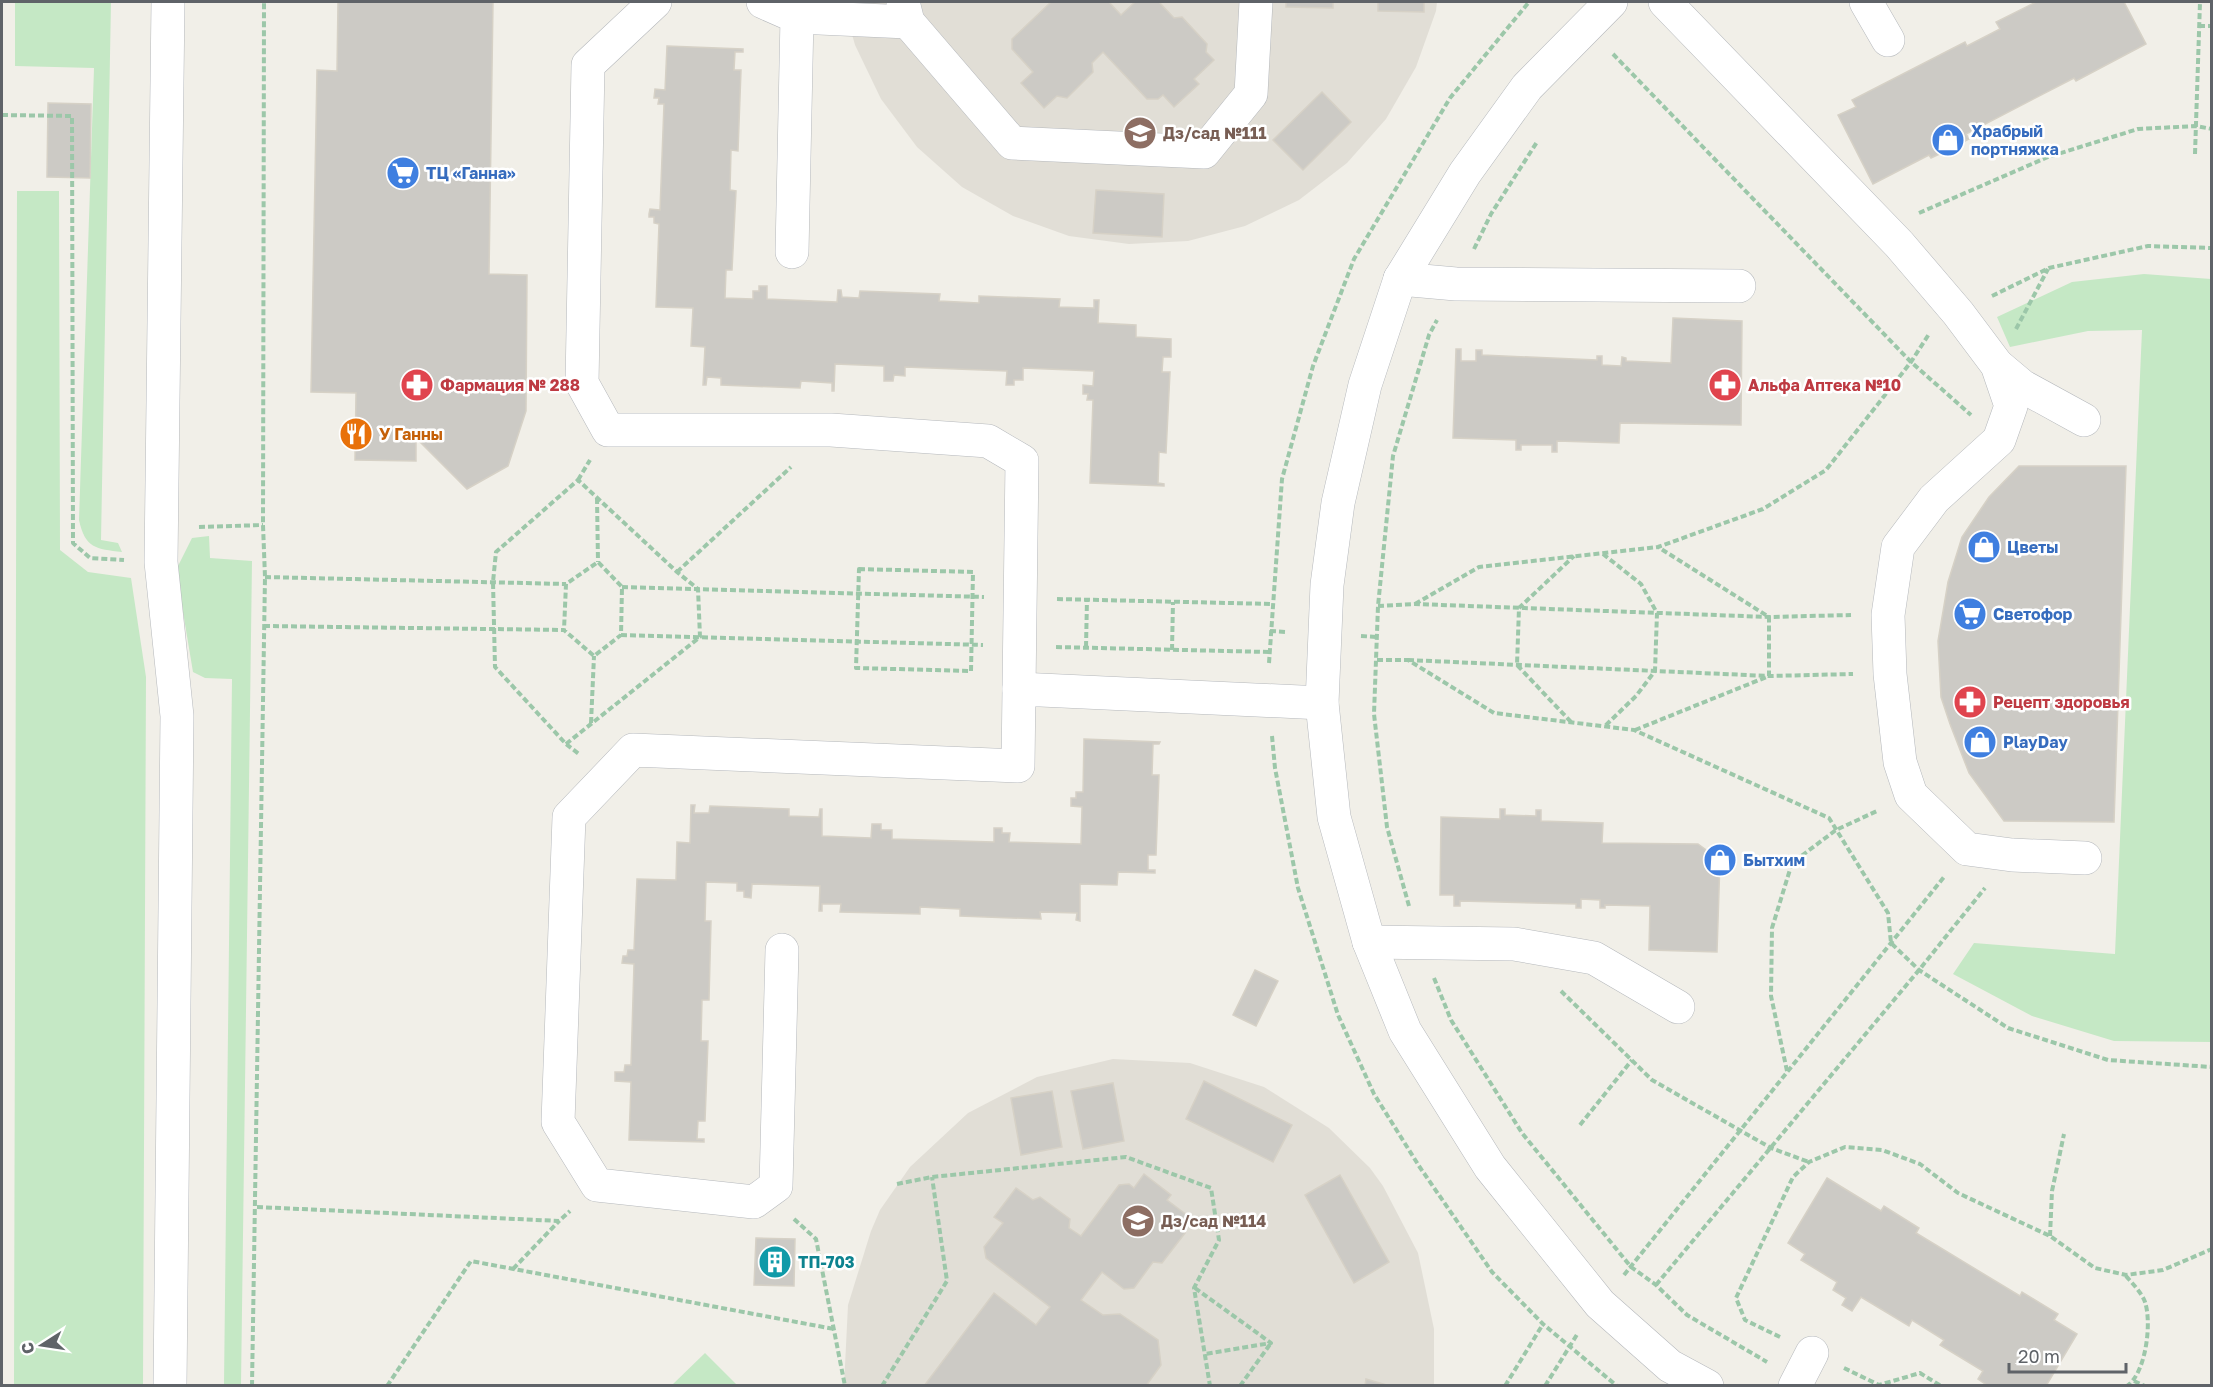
<svg xmlns="http://www.w3.org/2000/svg" width="2213" height="1387" font-family="'Golos Text',sans-serif">
  <style>
    .education { fill: #e1ded6 }
    .green { fill: #c5e8c5 }
    .building { fill: #cccac5; stroke: #d6d1c6; stroke-width: 1.5 }
    .lines { fill: none; stroke-linecap: round; stroke-linejoin: round }
    .minor-casing { stroke: #b5b8bc; stroke-width: 34 }
    .path { stroke: #9cc7a9; stroke-width: 4; stroke-dasharray: 6 3; stroke-linecap: butt }
    .minor { stroke: #fff; stroke-width: 33 }
    .labels { text-anchor: middle; dominant-baseline: central; stroke-width: 5; stroke-linejoin: round; paint-order: stroke }
    .shop-label { font-size: 16px; font-weight: bold; fill: #366cbe; stroke: #fff; text-anchor: start }
    .education-label { font-size: 16px; font-weight: bold; fill: #785e54; stroke: #fff; text-anchor: start }
    .health-label { font-size: 16px; font-weight: bold; fill: #be3a42; stroke: #fff; text-anchor: start }
    .food-label { font-size: 16px; font-weight: bold; fill: #c56008; stroke: #fff; text-anchor: start }
    .culture-label { font-size: 16px; font-weight: bold; fill: #0d838f; stroke: #fff; text-anchor: start }
  </style>
  <rect width="100%" height="100%" fill="#f1efe8"/>
  <g class="education">
    <polygon points="843,2 1437,2 1436,11 1416,67 1386,119 1347,163 1299,200 1245,226 1188,241 1129,244 1069,236 1013,216 962,187 917,147 881,99 855,45"/>
    <polygon points="1113,1059 1190,1063 1264,1087 1329,1128 1370,1168 1383,1186 1418,1253 1434,1329 1434,1385 844,1386 848,1305 871,1231 880,1210 910,1167 968,1113 1037,1077"/>
  </g>
  <g class="green">
    <path d="M15 2H111L101 540 118 543 122 552C96 549 85 548 79 520L94 68 15 66Z"/>
    <polygon points="17,191 59,191 60,550 88,572 131,578 146,677 143,1385 14,1385"/>
    <polygon points="2144,274 2211,279 2211,1042 2114,1041 2032,1016 1953,974 1974,943 2115,954 2142,330 2088,331 2010,347 1997,317 2072,282"/>
    <polygon points="209,536 210,558 252,561 241,1385 224,1385 232,679 205,678 193,672 176,570 192,538"/>
    <polygon points="705,1353 737,1385 672,1385"/>
  </g>
  <g class="building">
    <polygon points="338,2 493,2 489,274 527,275 526,411 508,466 467,489 416,438 416,461 355,460 356,393 311,392 317,70 337,71"/>
    <polygon points="1051,2 1109,2 1121,15 1135,2 1159,2 1174,18 1182,17 1207,44 1206,52 1214,60 1194,79 1199,84 1174,107 1163,95 1158,99 1147,99 1103,52 1092,63 1093,72 1067,98 1057,96 1044,108 1021,83 1033,72 1012,49 1012,39"/>
    <polygon points="1286,2 1333,2 1333,8 1286,7"/>
    <polygon points="1378,2 1424,2 1424,12 1378,11"/>
    <polygon points="2036,2 2124,2 2146,44 2076,81 2074,78 1966,134 1969,139 1948,150 1931,158 1929,155 1873,184 1838,115 1856,107 1852,100 1965,42 1967,46 2000,29 1996,22"/>
    <polygon points="667,46 743,49 743,52 735,52 734,70 741,70 738,151 731,150 730,190 736,191 732,270 726,270 725,298 753,299 753,291 759,291 759,286 767,286 767,299 837,302 838,290 841,290 842,297 859,298 860,291 940,294 939,301 979,303 979,296 1060,299 1059,307 1094,308 1094,300 1099,300 1098,323 1136,325 1136,337 1171,339 1171,357 1163,357 1162,372 1170,372 1166,453 1159,452 1158,483 1164,484 1164,486 1090,483 1093,400 1087,400 1088,394 1083,394 1083,385 1093,386 1094,371 1023,368 1023,380 1014,380 1014,385 1006,385 1007,371 905,367 905,376 894,375 893,381 884,381 884,366 835,364 834,391 832,391 832,383 801,381 800,388 721,385 721,378 707,377 706,385 703,385 705,347 691,346 693,308 656,307 659,224 654,223 654,217 649,217 649,214 650,209 660,210 664,104 658,104 659,98 654,98 655,89 665,90"/>
    <polygon points="1322,92 1351,122 1303,170 1273,140"/>
    <polygon points="48,103 91,104 90,178 47,177"/>
    <polygon points="1096,190 1164,194 1162,237 1093,233"/>
    <polygon points="1673,318 1742,321 1741,425 1620,423 1619,443 1557,441 1557,452 1552,452 1552,445 1521,445 1521,450 1516,450 1516,440 1453,438 1456,349 1461,349 1461,361 1476,361 1476,350 1482,350 1482,355 1597,360 1597,356 1602,356 1602,365 1621,366 1622,357 1626,358 1626,361 1671,363"/>
    <polygon points="2019,466 2126,466 2114,822 2004,821 1969,773 1950,724 1941,697 1938,641 1948,582 1962,537 1989,497"/>
    <polygon points="1084,739 1160,742 1159,744 1153,744 1152,775 1159,775 1156,855 1148,855 1148,870 1155,870 1155,873 1118,872 1117,885 1080,884 1080,921 1076,920 1077,913 1040,912 1041,919 960,916 960,909 920,907 920,914 840,912 841,904 822,904 822,911 819,911 820,886 752,884 751,898 744,897 744,891 737,891 737,883 706,882 705,921 711,921 709,1000 702,1000 701,1041 708,1041 705,1121 698,1121 697,1139 704,1139 704,1142 629,1140 631,1082 615,1081 615,1072 624,1072 625,1065 631,1065 634,964 622,963 623,956 627,956 628,950 634,950 637,879 676,880 677,842 690,843 691,805 695,805 694,813 709,813 710,806 789,809 789,816 819,817 820,809 822,809 822,836 871,838 872,824 881,824 881,830 892,830 892,839 994,842 994,828 1002,828 1002,833 1010,833 1009,842 1081,844 1082,807 1071,806 1071,798 1076,798 1076,792 1083,792"/>
    <polygon points="1500,809 1505,809 1505,815 1536,816 1536,810 1541,810 1541,821 1603,823 1602,843 1698,844 1720,860 1717,952 1649,950 1650,906 1605,905 1605,908 1600,908 1600,900 1581,899 1581,908 1576,908 1576,904 1460,901 1460,906 1454,906 1454,895 1440,895 1441,817 1500,819"/>
    <polygon points="1255,970 1278,981 1256,1026 1233,1015"/>
    <polygon points="1204,1081 1292,1125 1273,1162 1186,1119"/>
    <polygon points="1113,1083 1124,1141 1083,1149 1071,1091"/>
    <polygon points="1052,1091 1062,1147 1021,1155 1011,1098"/>
    <polygon points="1144,1174 1171,1195 1167,1200 1188,1216 1182,1225 1185,1233 1162,1263 1153,1262 1134,1288 1124,1289 1102,1272 1081,1300 1103,1315 1120,1314 1158,1340 1161,1365 1146,1386 924,1386 994,1293 1036,1325 1050,1307 986,1258 984,1247 1003,1223 994,1217 1016,1188 1033,1200 1040,1197 1070,1219 1069,1228 1081,1236 1119,1185 1129,1184 1134,1188"/>
    <polygon points="1340,1175 1389,1262 1354,1283 1305,1195"/>
    <polygon points="1827,1178 1881,1211 1884,1206 1919,1228 1916,1233 2020,1296 2022,1292 2058,1314 2054,1320 2077,1334 2046,1386 1988,1386 1978,1379 1983,1371 1940,1345 1944,1340 1912,1320 1909,1326 1861,1297 1852,1311 1842,1305 1846,1298 1833,1290 1837,1282 1801,1260 1805,1254 1788,1243"/>
    <polygon points="756,1238 795,1239 794,1286 754,1285"/>
    <polygon points="1366,1379 1390,1386 1365,1386"/>
  </g>
  <g class="lines">
    <g class="minor-casing">
      <g id="minor">
        <polyline points="168,2 161,562 177,716 170,1386"/>
        <polyline points="655,2 588,65 582,383 608,430 831,430 988,441 1022,461 1019,689"/>
        <polyline points="763,2 797,17 792,252"/>
        <polyline points="903,2 908,22 1012,143 1204,152 1251,94 1256,2"/>
        <polyline points="1611,2 1527,87 1465,173 1400,279 1365,385 1338,503 1327,585 1322,703 1334,817 1369,942 1405,1031 1490,1167 1600,1304 1670,1366 1707,1386"/>
        <polyline points="1665,2 1899,244 1958,313 1997,365 2011,406 1999,440 1934,499 1898,547 1888,615 1890,674 1900,762 1911,795 1967,849 2012,855 2085,858"/>
        <polyline points="1866,2 1888,40"/>
        <polyline points="797,17 908,22"/>
        <polyline points="1400,279 1456,284 1739,286"/>
        <polyline points="1997,365 2022,386 2084,420"/>
        <polyline points="1369,942 1514,944 1594,958 1678,1007"/>
        <polyline points="782,950 776,1186 754,1202 597,1185 558,1122 569,817 633,750 1018,766 1019,689 1322,703"/>
        <polyline points="1795,1386 1812,1353"/>
      </g>
    </g>
    <g class="path">
      <polyline points="2199,26 2212,26"/>
      <polyline points="1613,54 1911,362 1971,415"/>
      <polyline points="2,115 72,116 73,543 90,558 124,560"/>
      <polyline points="2195,154 2200,2"/>
      <polyline points="1919,213 2048,157 2138,129 2196,126 2212,129"/>
      <polyline points="1474,249 1491,214 1537,142"/>
      <polyline points="1992,296 2049,268 2148,246 2212,248"/>
      <polyline points="2016,329 2048,269"/>
      <polyline points="578,480 590,460"/>
      <polyline points="597,498 598,562"/>
      <polyline points="199,527 263,525"/>
      <polyline points="1603,554 1641,584 1657,613 1655,671 1636,696 1605,726"/>
      <polygon points="859,569 973,572 971,671 856,668"/>
      <polyline points="677,572 791,467"/>
      <polyline points="265,577 566,584"/>
      <polyline points="622,587 984,597"/>
      <polyline points="1057,599 1272,604"/>
      <polyline points="1415,604 1479,567 1658,547 1763,509 1826,470 1911,362 1929,334"/>
      <polyline points="1378,606 1415,604 1769,617 1851,615"/>
      <polyline points="264,626 564,630 594,656 621,635 622,587 598,562 566,584 564,630"/>
      <polyline points="1270,631 1287,632"/>
      <polyline points="621,635 983,645"/>
      <polyline points="1361,636 1377,637"/>
      <polyline points="1056,647 1269,652"/>
      <polyline points="1086,647 1087,599"/>
      <polyline points="1172,650 1173,602"/>
      <polyline points="1377,660 1408,660 1494,713 1634,730 1829,818 1888,913 1891,943 1919,970 2008,1028 2108,1060 2212,1067"/>
      <polyline points="1408,660 1769,676 1853,674"/>
      <polyline points="1269,663 1282,479 1313,366 1354,259 1450,98 1529,2"/>
      <polyline points="1571,722 1517,665 1519,608 1574,556"/>
      <polyline points="591,723 594,656"/>
      <polyline points="1635,730 1769,676 1769,617 1658,547"/>
      <polyline points="1272,736 1275,768 1298,888 1338,1015 1374,1094 1419,1166 1492,1272 1543,1324 1617,1386"/>
      <polyline points="566,744 700,637 698,589 677,572 578,480 496,552 493,582 495,667 566,744 579,754"/>
      <polyline points="1409,906 1387,827 1374,714 1378,606 1393,456 1429,335 1437,320"/>
      <polyline points="1434,978 1451,1020 1522,1133 1631,1267 1656,1285 1687,1315 1767,1362"/>
      <polyline points="1561,991 1652,1080 1771,1148 1809,1162"/>
      <polyline points="1787,1071 1771,996 1772,928 1792,863 1836,830 1877,811"/>
      <polyline points="1580,1125 1632,1060"/>
      <polyline points="897,1184 932,1177 1126,1157 1211,1188 1219,1240 1194,1288 1210,1386"/>
      <polyline points="257,1207 559,1221 570,1211"/>
      <polyline points="794,1219 816,1239 845,1386"/>
      <polyline points="2050,1236 2052,1191 2064,1134"/>
      <polyline points="513,1269 559,1221"/>
      <polyline points="1624,1275 1944,877"/>
      <path d="M2126 1276C2132 1283 2142 1293 2145 1302 2152 1323 2146 1373 2127 1386"/>
      <polyline points="1656,1285 1919,970 1985,888"/>
      <polyline points="1195,1288 1271,1343 1205,1354"/>
      <polyline points="1780,1337 1745,1320 1736,1298 1793,1177 1809,1162 1845,1147 1882,1150 1920,1164 1958,1193 2050,1236 2095,1268 2126,1275 2163,1270 2212,1249"/>
      <polyline points="1844,1368 1879,1385 1920,1373 1941,1386"/>
      <polyline points="2134,1381 2145,1386"/>
      <polyline points="252,1386 265,577 263,525 264,2"/>
      <polyline points="387,1386 471,1261 834,1329"/>
      <polyline points="882,1386 947,1281 932,1177"/>
      <polyline points="1240,1386 1271,1343"/>
      <polyline points="1505,1386 1543,1324"/>
      <polyline points="1545,1386 1578,1333"/>
    </g>
    <use href="#minor" class="minor"/>
  </g>
  <defs>
    <g id="school-disc" transform="scale(1.725)"><circle r="9.5" fill="#8d6e63" stroke="#fff"/><path d="M0-5L7-2L0 1L-7-2ZM-4 1L0 2.5L4 1V4Q0 6-4 4Z" fill="#fff"/></g>
    <g id="shop-disc" transform="scale(1.725)"><circle r="9.5" fill="#3f7fe0" stroke="#fff"/><path d="M-5-2.5h2.3a2.7 3.5 0 0 1 5.4 0H5L5.5 6h-11ZM-1.5-2.5h3a1.5 2.3 0 0 0-3 0Z" fill="#fff"/></g>
    <g id="supermarket-disc" transform="scale(1.725)"><circle r="9.5" fill="#3f7fe0" stroke="#fff"/><path d="M-6-5.5h2.5l.6 2H6L4.5 2H-2.5L-4.4-4H-6ZM-1.5 3.2a1.3 1.3 0 1 0 .1 0ZM3 3.2a1.3 1.3 0 1 0 .1 0Z" fill="#fff"/></g>
    <g id="pharmacy-disc" transform="scale(1.725)"><circle r="9.5" fill="#e0444e" stroke="#fff"/><path d="M-2-6h4v4h4v4h-4v4h-4v-4h-4v-4h4Z" fill="#fff"/></g>
    <g id="restaurant-disc" transform="scale(1.725)"><circle r="9.5" fill="#e8710a" stroke="#fff"/><path d="M-5-6h1v4h1v-4h1v4h1v-4h1v5L-1.5 .5V6h-2V.5L-5-1ZM5-6V6H3V1.5H1.5Q1.5-4 5-6Z" fill="#fff"/></g>
    <g id="building-disc" transform="scale(1.725)"><circle r="9.5" fill="#0f9aa8" stroke="#fff"/><path d="M-4-6H4V6H1V3H-1V6H-4ZM-2.5-4.3h1.7v1.8h-1.7ZM.8-4.3h1.7v1.8H.8ZM-2.5-1h1.7V.8h-1.7ZM.8-1h1.7V.8H.8Z" fill="#fff"/></g>
  </defs>
  <g fill-rule="evenodd">
    <use href="#school-disc" x="1140" y="133"/>
    <use href="#shop-disc" x="1948" y="140"/>
    <use href="#supermarket-disc" x="403" y="173"/>
    <use href="#pharmacy-disc" x="417" y="385"/>
    <use href="#pharmacy-disc" x="1725" y="385"/>
    <use href="#restaurant-disc" x="356" y="434"/>
    <use href="#shop-disc" x="1984" y="547"/>
    <use href="#supermarket-disc" x="1970" y="614"/>
    <use href="#pharmacy-disc" x="1970" y="702"/>
    <use href="#shop-disc" x="1980" y="742"/>
    <use href="#shop-disc" x="1720" y="860"/>
    <use href="#school-disc" x="1138" y="1221"/>
    <use href="#building-disc" x="775" y="1262"/>
  </g>
  <g class="labels">
    <g class="shop-label">
      <text x="1971" y="131">Храбрый<tspan x="1971" dy="18">портняжка</tspan></text>
      <text x="426" y="173">ТЦ «Ганна»</text>
      <text x="2007" y="547">Цветы</text>
      <text x="1993" y="614">Светофор</text>
      <text x="2003" y="742">PlayDay</text>
      <text x="1743" y="860">Бытхим</text>
    </g>
    <g class="education-label">
      <text x="1163" y="133">Дз/сад №111</text>
      <text x="1161" y="1221">Дз/сад №114</text>
    </g>
    <g class="health-label">
      <text x="440" y="385">Фармация № 288</text>
      <text x="1748" y="385">Альфа Аптека №10</text>
      <text x="1993" y="702">Рецепт здоровья</text>
    </g>
    <g class="food-label">
      <text x="379" y="434">У Ганны</text>
    </g>
    <g class="culture-label">
      <text x="798" y="1262">ТП-703</text>
    </g>
  </g>
  <rect width="2213" height="1387" fill="none" stroke="#5f6368" stroke-width="6"/>
  <g transform="translate(42 1345) rotate(258)" stroke="#ffffff" stroke-width="4.5" paint-order="stroke">
  <path d="M0-4.5L10 22L0 15L-10 22Z" fill="#5f6368"/>
  <text y="-9" font-size="16" font-weight="bold" text-anchor="middle" fill="#5f6368">С</text>
  </g>
  <path d="M2009 1363v9h117v-9" fill="none" stroke="#5f6368" stroke-width="3"/>
  <text x="2018" y="1363" font-size="18" fill="#5f6368" stroke="#ffffff" stroke-width="4.5" paint-order="stroke">20 m</text>
</svg>
